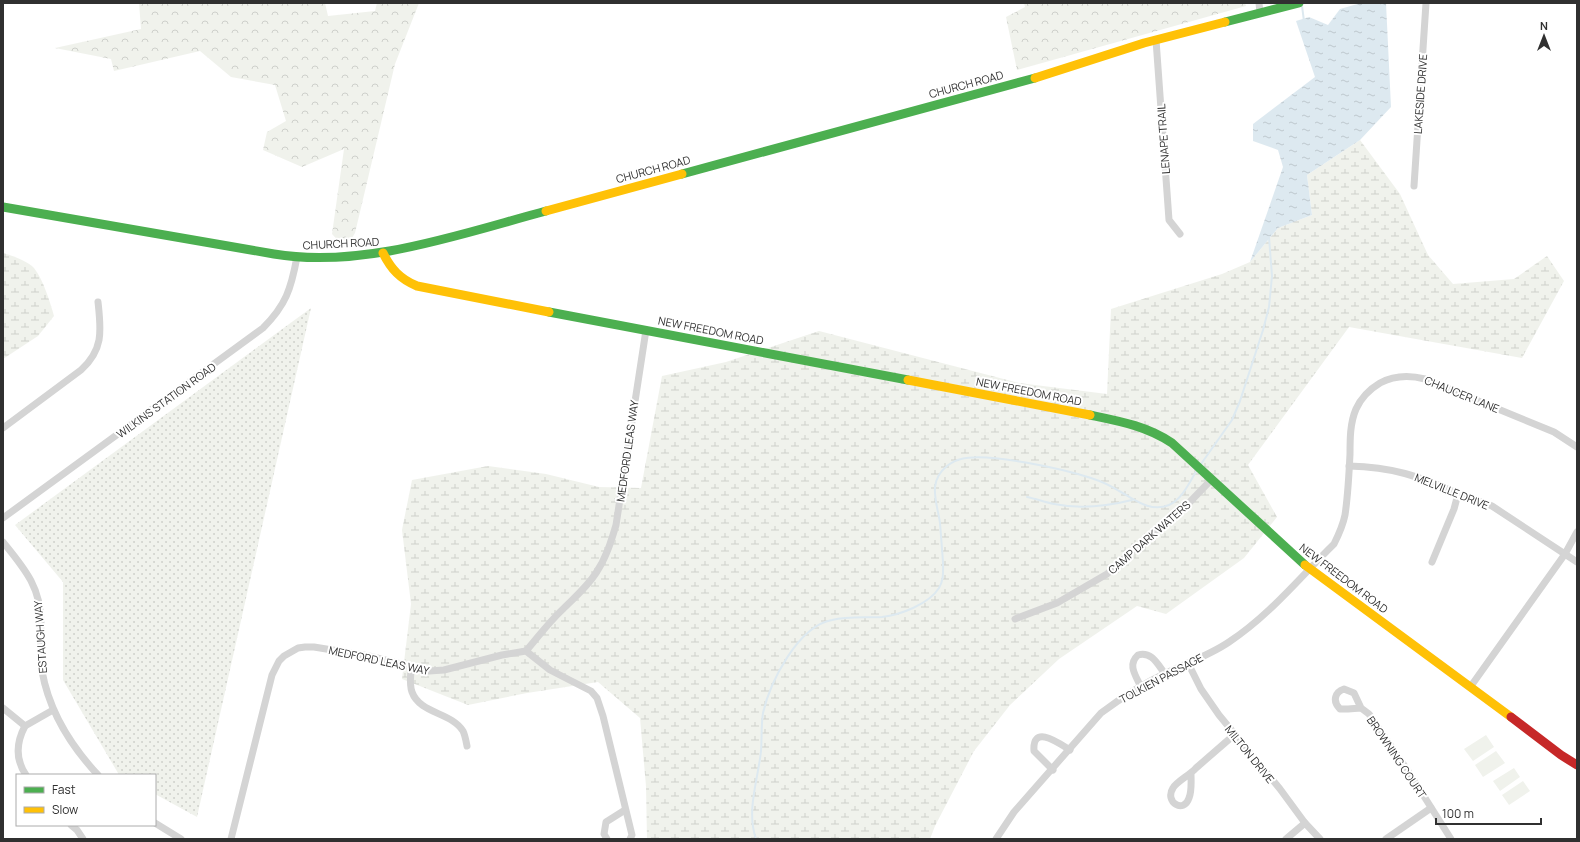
<svg xmlns="http://www.w3.org/2000/svg" width="1580" height="842" font-family="Manrope,sans-serif">
  <style>
    .green { fill: url(#green-dots) }
    .forest { fill: url(#forest-crowns) }
    .wetland { fill: url(#wetland-marsh) }
    .pitch { fill: #f0f2ec }
    .water { fill: url(#water-ripples) }
    .lines { fill: none; stroke-linecap: round; stroke-linejoin: round }
    .stream { stroke: #dde9f0; stroke-width: 2 }
    .street { stroke: #d4d4d4; stroke-width: 7 }
    .fast { stroke: #4caf50; stroke-width: 9 }
    .slow { stroke: #ffc107; stroke-width: 9 }
    .jam { stroke: #c62828; stroke-width: 9 }
    .labels { text-anchor: middle; dominant-baseline: central; stroke-width: 4; stroke-linejoin: round; paint-order: stroke }
    .street-label { font-size: 11px; fill: #303030; stroke: #fff }
  </style>
  <defs>
    <pattern id="green-dots" width="8" height="8" patternUnits="userSpaceOnUse"><rect width="8" height="8" fill="#f0f2ec"/><path d="M2 2h.1M6 6h.1" fill="none" stroke="#ced0cb" stroke-width="1.8" stroke-linecap="round"/></pattern>
    <pattern id="forest-crowns" width="20" height="18" patternUnits="userSpaceOnUse"><rect width="20" height="18" fill="#f0f2ec"/><path d="M2 6a3 3 0 1 1 6 0M12 15a3 3 0 1 1 6 0" fill="none" stroke="#ced0cb"/></pattern>
    <pattern id="wetland-marsh" width="20" height="14" patternUnits="userSpaceOnUse"><rect width="20" height="14" fill="#f0f2ec"/><path d="M1 5h8M5 5V1M11 12h8M15 12V8" fill="none" stroke="#ced0cb"/></pattern>
    <pattern id="water-ripples" width="26" height="14" patternUnits="userSpaceOnUse"><rect width="26" height="14" fill="#dde9f0"/><path d="M2 4q2-2 4 0t4 0M15 11q2-2 4 0t4 0" fill="none" stroke="#bec8ce"/></pattern>
  </defs>
  <rect width="100%" height="100%" fill="#fff"/>
  <polygon class="green" points="311,308 197,817 155,794 155,775 121,775 118,773 63,680 63,582 15,525"/>
  <g class="forest">
    <polygon points="139,3 325,3 328,16 375,11 377,3 419,3 395,64 355,233 347,246 344,247 332,234 344,149 302,167 263,150 267,132 286,121 275,85 231,77 200,51 114,71 111,59 55,48 141,29"/>
    <polygon points="1024,3 1245,3 1246,6 1017,70 1006,17 1025,7"/>
  </g>
  <g class="wetland">
    <polygon points="1360,140 1400,194 1428,255 1453,284 1514,279 1547,256 1564,281 1522,358 1349,327 1248,465 1277,517 1244,558 1166,614 1137,606 1059,659 1010,705 974,751 935,826 930,839 647,839 646,786 640,718 598,682 527,693 468,705 402,679 411,604 402,530 412,480 488,466 546,474 599,487 641,488 662,376 726,362 819,331 1019,383 1107,394 1111,309 1222,274 1250,262 1278,228 1312,215 1307,175"/>
    <path d="M3 253C11 255 29 262 34 268 43 279 50 302 54 316L38 336 3 359Z"/>
  </g>
  <g class="pitch">
    <polygon points="1486,735 1494,747 1473,761 1464,749"/>
    <polygon points="1496,751 1505,763 1483,777 1475,765"/>
    <polygon points="1514,768 1520,777 1500,791 1493,781"/>
    <polygon points="1523,781 1530,791 1509,805 1502,795"/>
  </g>
  <polygon class="water" points="1361,3 1386,3 1391,107 1360,140 1307,175 1312,215 1278,228 1250,262 1283,167 1278,150 1253,141 1253,124 1315,77 1296,21 1309,17 1328,25 1340,9"/>
  <g class="lines">
    <g class="stream">
      <polyline points="1302,6 1304,21"/>
      <polyline points="1201,464 1232,420 1240,401 1263,330 1269,307 1272,276 1269,237"/>
      <path d="M1027 497C1036 499 1045 502 1054 504 1079 509 1108 506 1132 500"/>
      <path d="M756 839C746 811 758 780 761 751 762 739 761 725 763 713 770 682 798 626 832 620 848 616 865 618 882 617 900 615 929 604 939 588 944 580 943 571 943 562 942 549 941 536 940 523 937 502 927 482 947 466 951 463 956 460 961 459 988 452 1063 469 1091 478 1100 481 1110 485 1119 491 1134 499 1150 513 1169 505 1182 500 1190 481 1197 470"/>
    </g>
    <g class="street">
      <polyline points="1259,3 1260,13"/>
      <polyline points="1156,40 1169,220 1180,234"/>
      <polyline points="1414,186 1426,3"/>
      <path d="M3 428 81 370C104 349 101 330 98 302"/>
      <path d="M1349 466C1393 467 1418 476 1457 493 1468 498 1480 501 1492 506L1577 562"/>
      <path d="M3 518 263 328C286 305 291 289 297 257"/>
      <path d="M3 542C24 568 41 587 41 623 41 639 39 655 42 671 49 711 71 746 98 775"/>
      <polyline points="1432,562 1454,509 1458,494"/>
      <polyline points="1015,619 1057,603 1107,574 1148,537 1186,506 1212,479"/>
      <polyline points="526,651 550,670 591,691 597,698 603,716 632,835 630,839"/>
      <polyline points="1188,663 1201,689 1219,715 1280,789 1305,823 1320,839"/>
      <path d="M411 667C411 675 409 684 412 692 420 714 451 712 463 731 465 735 466 741 467 746"/>
      <polyline points="1471,686 1565,554 1577,532"/>
      <path d="M1141 687C1136 676 1127 665 1138 655 1152 651 1158 665 1165 674"/>
      <polyline points="3,708 25,726"/>
      <path d="M1361 708 1348 709H1340C1332 701 1335 692 1344 689L1354 693 1361 708 1369 714 1408 771 1451 839"/>
      <path d="M1053 770 1034 751C1032 723 1060 744 1070 750"/>
      <path d="M1191 774C1191 781 1192 791 1189 798 1184 814 1164 802 1173 788 1176 782 1190 775 1196 768L1234 735"/>
      <path d="M26 775C15 759 16 743 25 726L53 710"/>
      <polyline points="155,823 181,839"/>
      <polyline points="71,825 77,830 83,839"/>
      <path d="M231 839 272 675 279 661 284 656 298 648 305 647H314L369 656 429 671 444 670 502 655 526 651C538 637 549 622 563 609 574 598 587 587 596 573 606 558 611 542 616 525L646 330"/>
      <polyline points="607,839 604,834 606,822 625,810"/>
      <path d="M996 839 1014 812 1101 713C1121 698 1143 684 1166 673 1187 663 1210 655 1229 642 1270 615 1300 577 1334 544 1339 534 1343 525 1345 515 1348 495 1349 475 1350 454 1350 439 1350 423 1356 409 1361 398 1370 389 1380 383 1395 375 1409 375 1425 379L1554 432 1577 447"/>
      <polyline points="1286,839 1305,823"/>
      <polyline points="1386,839 1431,808"/>
    </g>
    <g class="fast">
      <polyline points="1225,22 1299,3"/>
      <polyline points="682,174 1035,78"/>
      <path d="M3 207 274 254C363 269 460 234 546 211"/>
      <polyline points="549,312 908,380"/>
      <path d="M1090 415C1119 421 1147 426 1172 443L1305 565"/>
    </g>
    <g class="slow">
      <polyline points="1035,78 1144,43 1225,22"/>
      <polyline points="546,211 682,174"/>
      <path d="M383 253C391 269 400 279 417 286L549 312"/>
      <polyline points="908,380 1090,415"/>
      <polyline points="1305,565 1511,717"/>
    </g>
    <polyline class="jam" points="1511,717 1561,755 1577,765"/>
  </g>
  <g class="labels">
    <g class="street-label">
      <text transform="translate(966 84) rotate(-15)">CHURCH ROAD</text>
      <text transform="translate(1420 94) rotate(-86)">LAKESIDE DRIVE</text>
      <text transform="translate(1163 139) rotate(-94)">LENAPE TRAIL</text>
      <text transform="translate(653 169) rotate(-15)">CHURCH ROAD</text>
      <text transform="translate(341 243) rotate(-3)">CHURCH ROAD</text>
      <text transform="translate(711 330) rotate(11)">NEW FREEDOM ROAD</text>
      <text transform="translate(1029 391) rotate(11)">NEW FREEDOM ROAD</text>
      <text transform="translate(1462 394) rotate(22)">CHAUCER LANE</text>
      <text transform="translate(166 400) rotate(-36)">WILKINS STATION ROAD</text>
      <text transform="translate(627 451) rotate(-82)">MEDFORD LEAS WAY</text>
      <text transform="translate(1452 491) rotate(22)">MELVILLE DRIVE</text>
      <text transform="translate(1149 537) rotate(-41)">CAMP DARK WATERS</text>
      <text transform="translate(1344 578) rotate(37)">NEW FREEDOM ROAD</text>
      <text transform="translate(40 637) rotate(-94)">ESTAUGH WAY</text>
      <text transform="translate(379 660) rotate(12)">MEDFORD LEAS WAY</text>
      <text transform="translate(1161 678) rotate(-28)">TOLKIEN PASSAGE</text>
      <text transform="translate(1250 754) rotate(51)">MILTON DRIVE</text>
      <text transform="translate(1397 757) rotate(56)">BROWNING COURT</text>
    </g>
  </g>
  <rect width="1580" height="842" fill="none" stroke="#303030" stroke-width="8"/>
  <rect x="16" y="774" width="140" height="52" fill="#ffffff" stroke="#acacac"/>
  <rect x="24" y="787" width="20" height="6" fill="#4caf50" stroke="#acacac"/>
  <text x="52" y="794" font-size="12" fill="#303030">Fast</text>
  <rect x="24" y="807" width="20" height="6" fill="#ffc107" stroke="#acacac"/>
  <text x="52" y="814" font-size="12" fill="#303030">Slow</text>
  <g transform="translate(1544 36)" stroke="#ffffff" stroke-width="3" paint-order="stroke">
  <path d="M0-3L7 15L0 10L-7 15Z" fill="#303030"/>
  <text y="-6" font-size="11" font-weight="bold" text-anchor="middle" fill="#303030">N</text>
  </g>
  <path d="M1436 818v6h105v-6" fill="none" stroke="#303030" stroke-width="2"/>
  <text x="1442" y="818" font-size="12" fill="#303030" stroke="#ffffff" stroke-width="3" paint-order="stroke">100 m</text>
</svg>
